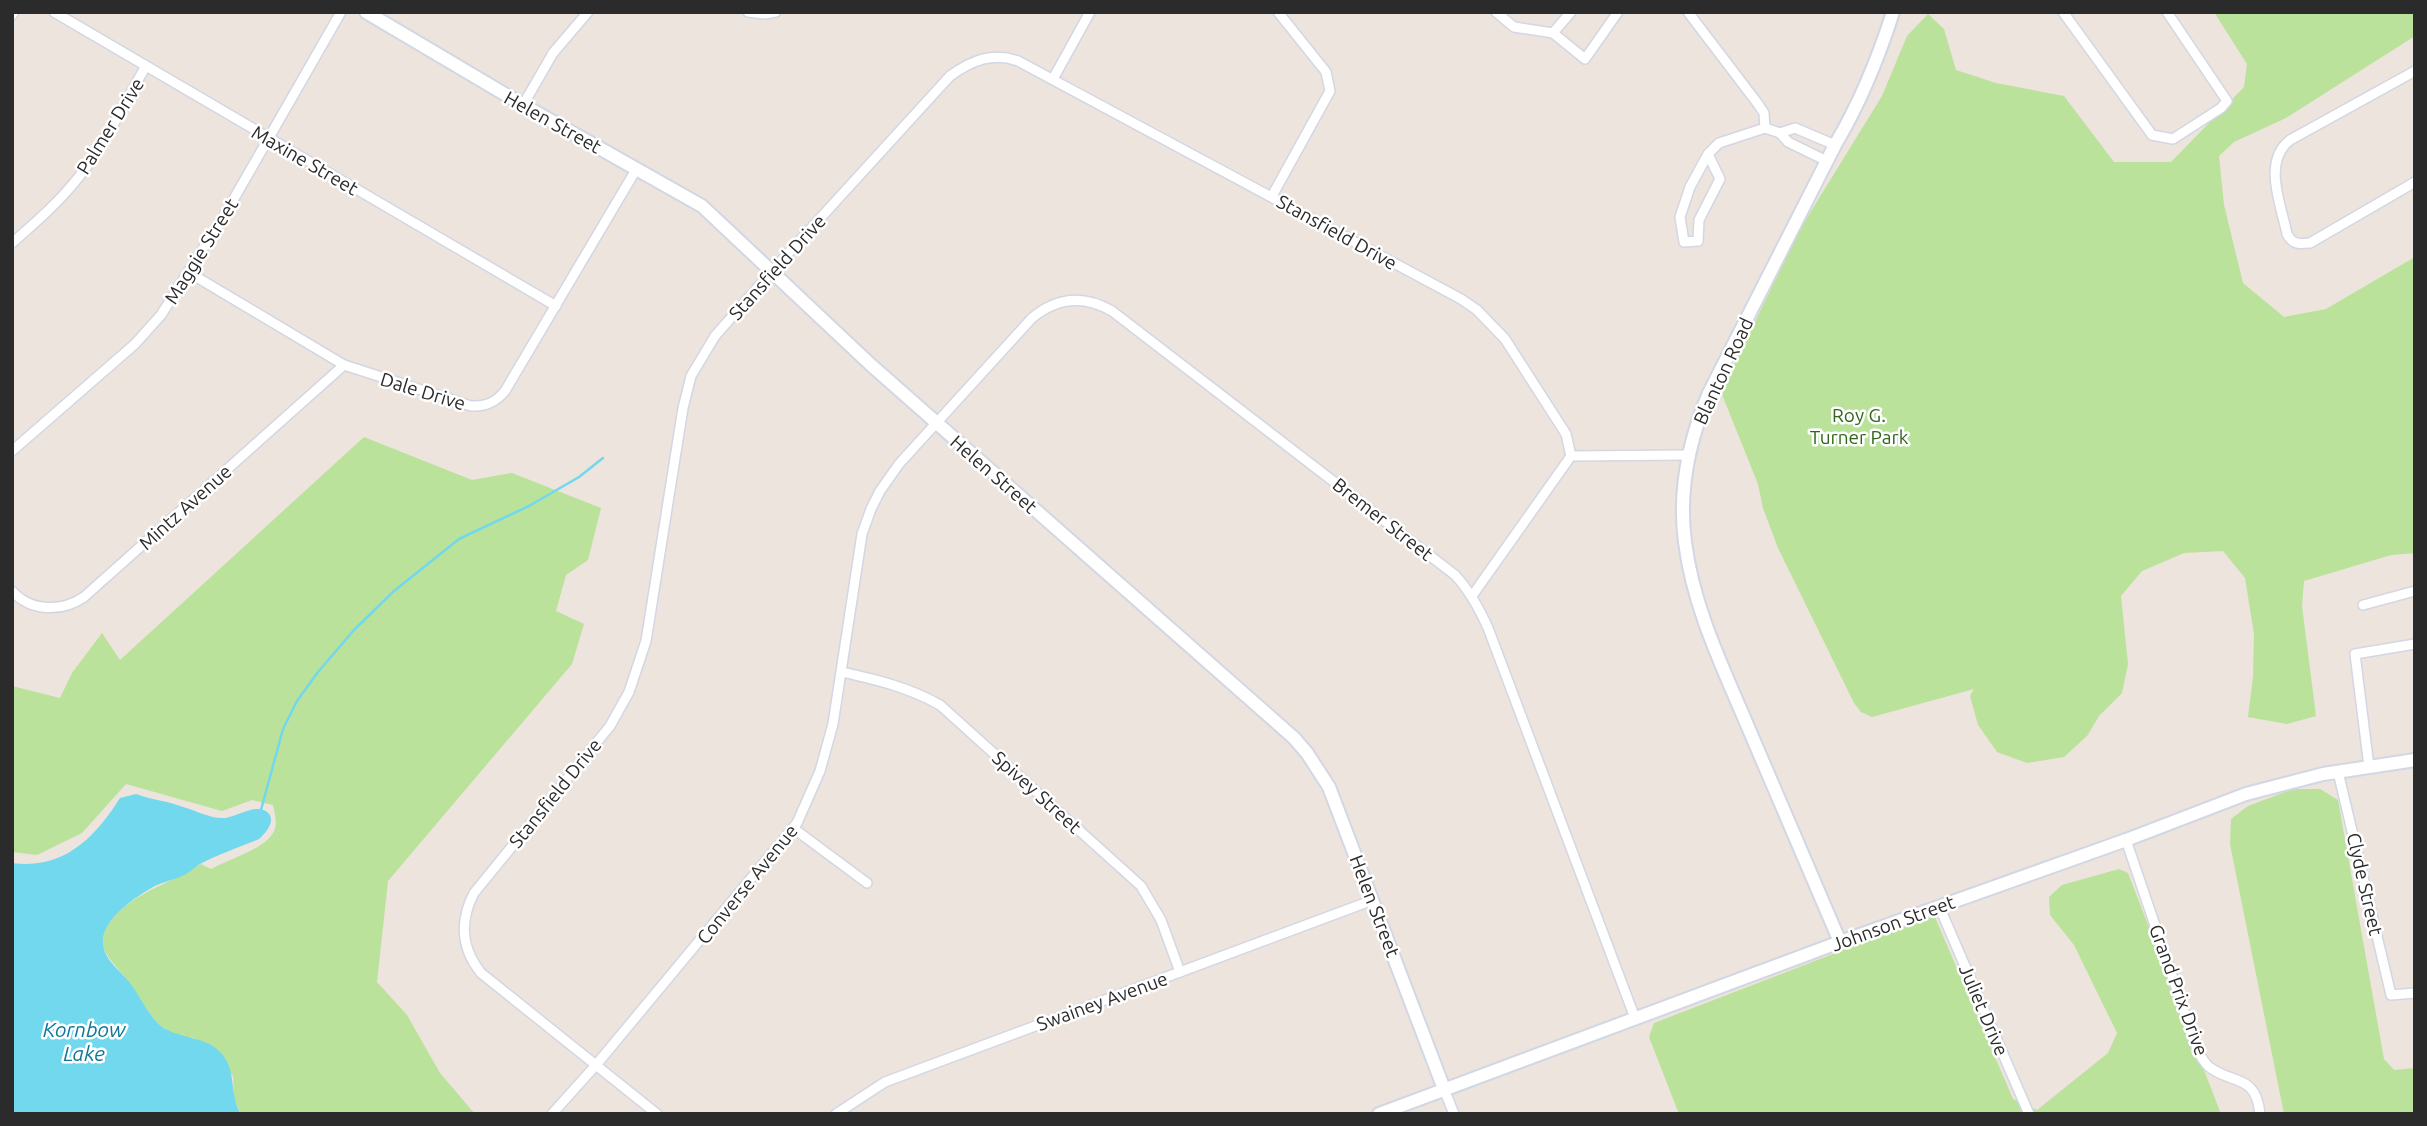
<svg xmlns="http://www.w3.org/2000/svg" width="2427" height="1126" font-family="Ubuntu,sans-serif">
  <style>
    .green { fill: #bae29a }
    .water { fill: #71d8ed }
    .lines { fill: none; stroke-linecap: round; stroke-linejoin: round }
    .stream { stroke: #71d8ed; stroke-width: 2.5 }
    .street-casing { stroke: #d2d7e3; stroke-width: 12 }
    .secondary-casing { stroke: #d2d7e3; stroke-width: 16 }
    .street { stroke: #fff; stroke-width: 9 }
    .secondary { stroke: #fff; stroke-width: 12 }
    .labels { text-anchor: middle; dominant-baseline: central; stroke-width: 5; stroke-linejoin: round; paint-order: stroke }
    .street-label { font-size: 19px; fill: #2b2b2b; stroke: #fff }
    .park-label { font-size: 19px; fill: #32671b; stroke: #fff }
    .water-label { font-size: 21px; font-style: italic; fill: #0f789a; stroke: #fff }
  </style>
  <rect width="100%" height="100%" fill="#ece4dd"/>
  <g class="green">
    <polygon points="2214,12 2415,12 2415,36 2286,118 2234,142 2219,156 2224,205 2243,283 2284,317 2326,309 2415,257 2415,553 2391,555 2304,581 2302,606 2316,716 2287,724 2248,717 2253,677 2254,634 2245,578 2223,551 2184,553 2142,571 2121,596 2128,664 2122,693 2099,716 2087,736 2064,757 2027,763 1997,752 1978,725 1970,696 1974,689 1872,717 1861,712 1854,703 1778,548 1763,508 1758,484 1721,392 1800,229 1882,96 1907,36 1928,14 1944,29 1956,70 1996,83 2064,96 2114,162 2171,162 2244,87 2247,64"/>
    <path d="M364 437 472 480 512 473 601 508 588 560 566 575 556 611 584 624 572 664 388 881 377 982 407 1015 440 1073 475 1114H241L234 1099 233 1076C224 1068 203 1042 194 1038 191 1037 187 1038 183 1037 175 1035 166 1030 159 1024 148 1014 140 997 131 985 115 961 87 947 114 917 138 890 173 883 201 864L211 869C228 860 264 849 273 833 278 825 275 814 273 805L252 800 222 811 126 784 82 833 37 855 12 852V686L60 698 72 673 102 633 120 660Z"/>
    <polygon points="2293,789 2320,789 2338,800 2384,1059 2394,1070 2415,1068 2415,1114 2284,1114 2230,844 2231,819 2248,806"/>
    <polygon points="2119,869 2128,873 2221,1114 1679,1114 1649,1037 1654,1023 1934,915 2013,1099 2037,1110 2108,1053 2117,1033 2074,945 2050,915 2049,897 2062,885"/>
  </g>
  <path class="water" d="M136 794C152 800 168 801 183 807 197 811 211 819 225 818 237 817 256 803 267 812 277 820 266 833 259 839 240 847 219 854 200 864 194 868 189 873 182 876 173 880 162 882 153 887 135 897 100 921 103 944 105 961 120 970 130 983 140 996 148 1015 161 1026 180 1040 206 1035 222 1054 237 1072 229 1095 241 1114H12V863C63 870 95 838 120 798Z"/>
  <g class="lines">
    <polyline class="stream" points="261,810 283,729 297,701 318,672 354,630 394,591 459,539 529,506 579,477 603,458"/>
    <g class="street-casing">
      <g id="street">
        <polyline points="54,12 556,306"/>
        <polyline points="748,12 765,14 776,12"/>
        <polyline points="1496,12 1514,27 1553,33"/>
        <polyline points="1571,12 1553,33 1585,59 1618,12"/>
        <polyline points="1688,12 1758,104 1764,113 1765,128"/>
        <polyline points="2063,12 2152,135 2173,139 2221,108 2227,101 2167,12"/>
        <polyline points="12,15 14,12"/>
        <path d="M2415 71 2290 140C2262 162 2281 204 2287 234 2293 245 2298 244 2310 243L2415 182"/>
        <polyline points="1053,79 1090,12"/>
        <polyline points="523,105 553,53 588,12"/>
        <polyline points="1780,133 1795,128 1835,145"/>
        <polyline points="1708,154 1720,179 1699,220 1698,241 1684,242 1680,217 1690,187 1708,154 1719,143 1765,128 1780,133 1788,142 1827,161"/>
        <polyline points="1272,196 1330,91 1326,72 1278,12"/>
        <path d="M12 243C35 223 59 202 78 178 105 144 124 104 146 66"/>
        <path d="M188 272 344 365 471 406C486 407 496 402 505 391L637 168"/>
        <polyline points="12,451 135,344 161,315 228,209 341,12"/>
        <path d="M12 591C31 612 62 612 84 597L344 365"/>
        <polyline points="1472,596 1571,456 1688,455"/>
        <polyline points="2363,605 2415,591"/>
        <path d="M842 672C877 680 908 687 940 705L1141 886 1161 920 1180 972"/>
        <polyline points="2369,767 2355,654 2415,644"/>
        <polyline points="2338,772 2391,995 2415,993"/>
        <polyline points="793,828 867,883"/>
        <path d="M2126 840 2198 1052C2201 1056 2204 1062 2208 1066 2230 1085 2256 1072 2260 1114"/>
        <polyline points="1939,906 2029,1114"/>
        <polyline points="1444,1089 1454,1114"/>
        <path d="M552 1114 596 1065 797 823 820 771 833 724 862 534 871 509 880 491 899 464 1032 318C1057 297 1084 295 1112 311L1455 575C1470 591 1479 608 1488 628L1635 1018"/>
        <path d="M657 1114 481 973C461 948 459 922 474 893L610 726 629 692 646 641 683 408 691 376 715 336 773 270 950 76C972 60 993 52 1018 61L1461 299 1477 310 1505 339 1566 434 1571 456"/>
        <polyline points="836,1114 885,1082 1373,900"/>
      </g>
    </g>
    <g class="secondary-casing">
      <g id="secondary">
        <polyline points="366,12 523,105 702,206 871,365 1294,738 1307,753 1329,787 1444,1089"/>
        <path d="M1840 942C1809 871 1779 799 1748 727 1723 668 1693 607 1685 542 1678 490 1689 440 1709 393L1835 145C1860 103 1878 59 1893 12"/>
        <polyline points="1379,1114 1840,942 2126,840 2246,794 2323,774 2415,760"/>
      </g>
    </g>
    <use href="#street" class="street"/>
    <use href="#secondary" class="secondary"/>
  </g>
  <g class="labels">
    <g class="street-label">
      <text transform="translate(553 122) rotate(29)">Helen Street</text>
      <text transform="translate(110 126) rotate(-58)">Palmer Drive</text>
      <text transform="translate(305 160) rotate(30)">Maxine Street</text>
      <text transform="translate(1337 232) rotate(29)">Stansfield Drive</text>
      <text transform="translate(201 251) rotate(-58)">Maggie Street</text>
      <text transform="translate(777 267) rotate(-48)">Stansfield Drive</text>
      <text transform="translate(1723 371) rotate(-65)">Blanton Road</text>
      <text transform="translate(423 391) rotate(17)">Dale Drive</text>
      <text transform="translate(994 474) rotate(41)">Helen Street</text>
      <text transform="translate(185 507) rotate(-42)">Mintz Avenue</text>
      <text transform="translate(1383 519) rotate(38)">Bremer Street</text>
      <text transform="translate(1037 792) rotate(42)">Spivey Street</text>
      <text transform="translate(555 793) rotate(-51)">Stansfield Drive</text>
      <text transform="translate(747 884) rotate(-51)">Converse Avenue</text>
      <text transform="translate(2365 884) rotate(77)">Clyde Street</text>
      <text transform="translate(1375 906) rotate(69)">Helen Street</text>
      <text transform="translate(1893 923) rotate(-20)">Johnson Street</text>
      <text transform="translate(2179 990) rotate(70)">Grand Prix Drive</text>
      <text transform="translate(1102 1001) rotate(-20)">Swainey Avenue</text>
      <text transform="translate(1984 1010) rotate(67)">Juliet Drive</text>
    </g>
    <g class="park-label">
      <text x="1859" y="415">Roy G.<tspan x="1859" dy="22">Turner Park</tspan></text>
    </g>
    <g class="water-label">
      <text x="84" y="1029">Kornbow<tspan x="84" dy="24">Lake</tspan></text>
    </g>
  </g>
  <rect width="2427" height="1126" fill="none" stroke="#2b2b2b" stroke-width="28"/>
</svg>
